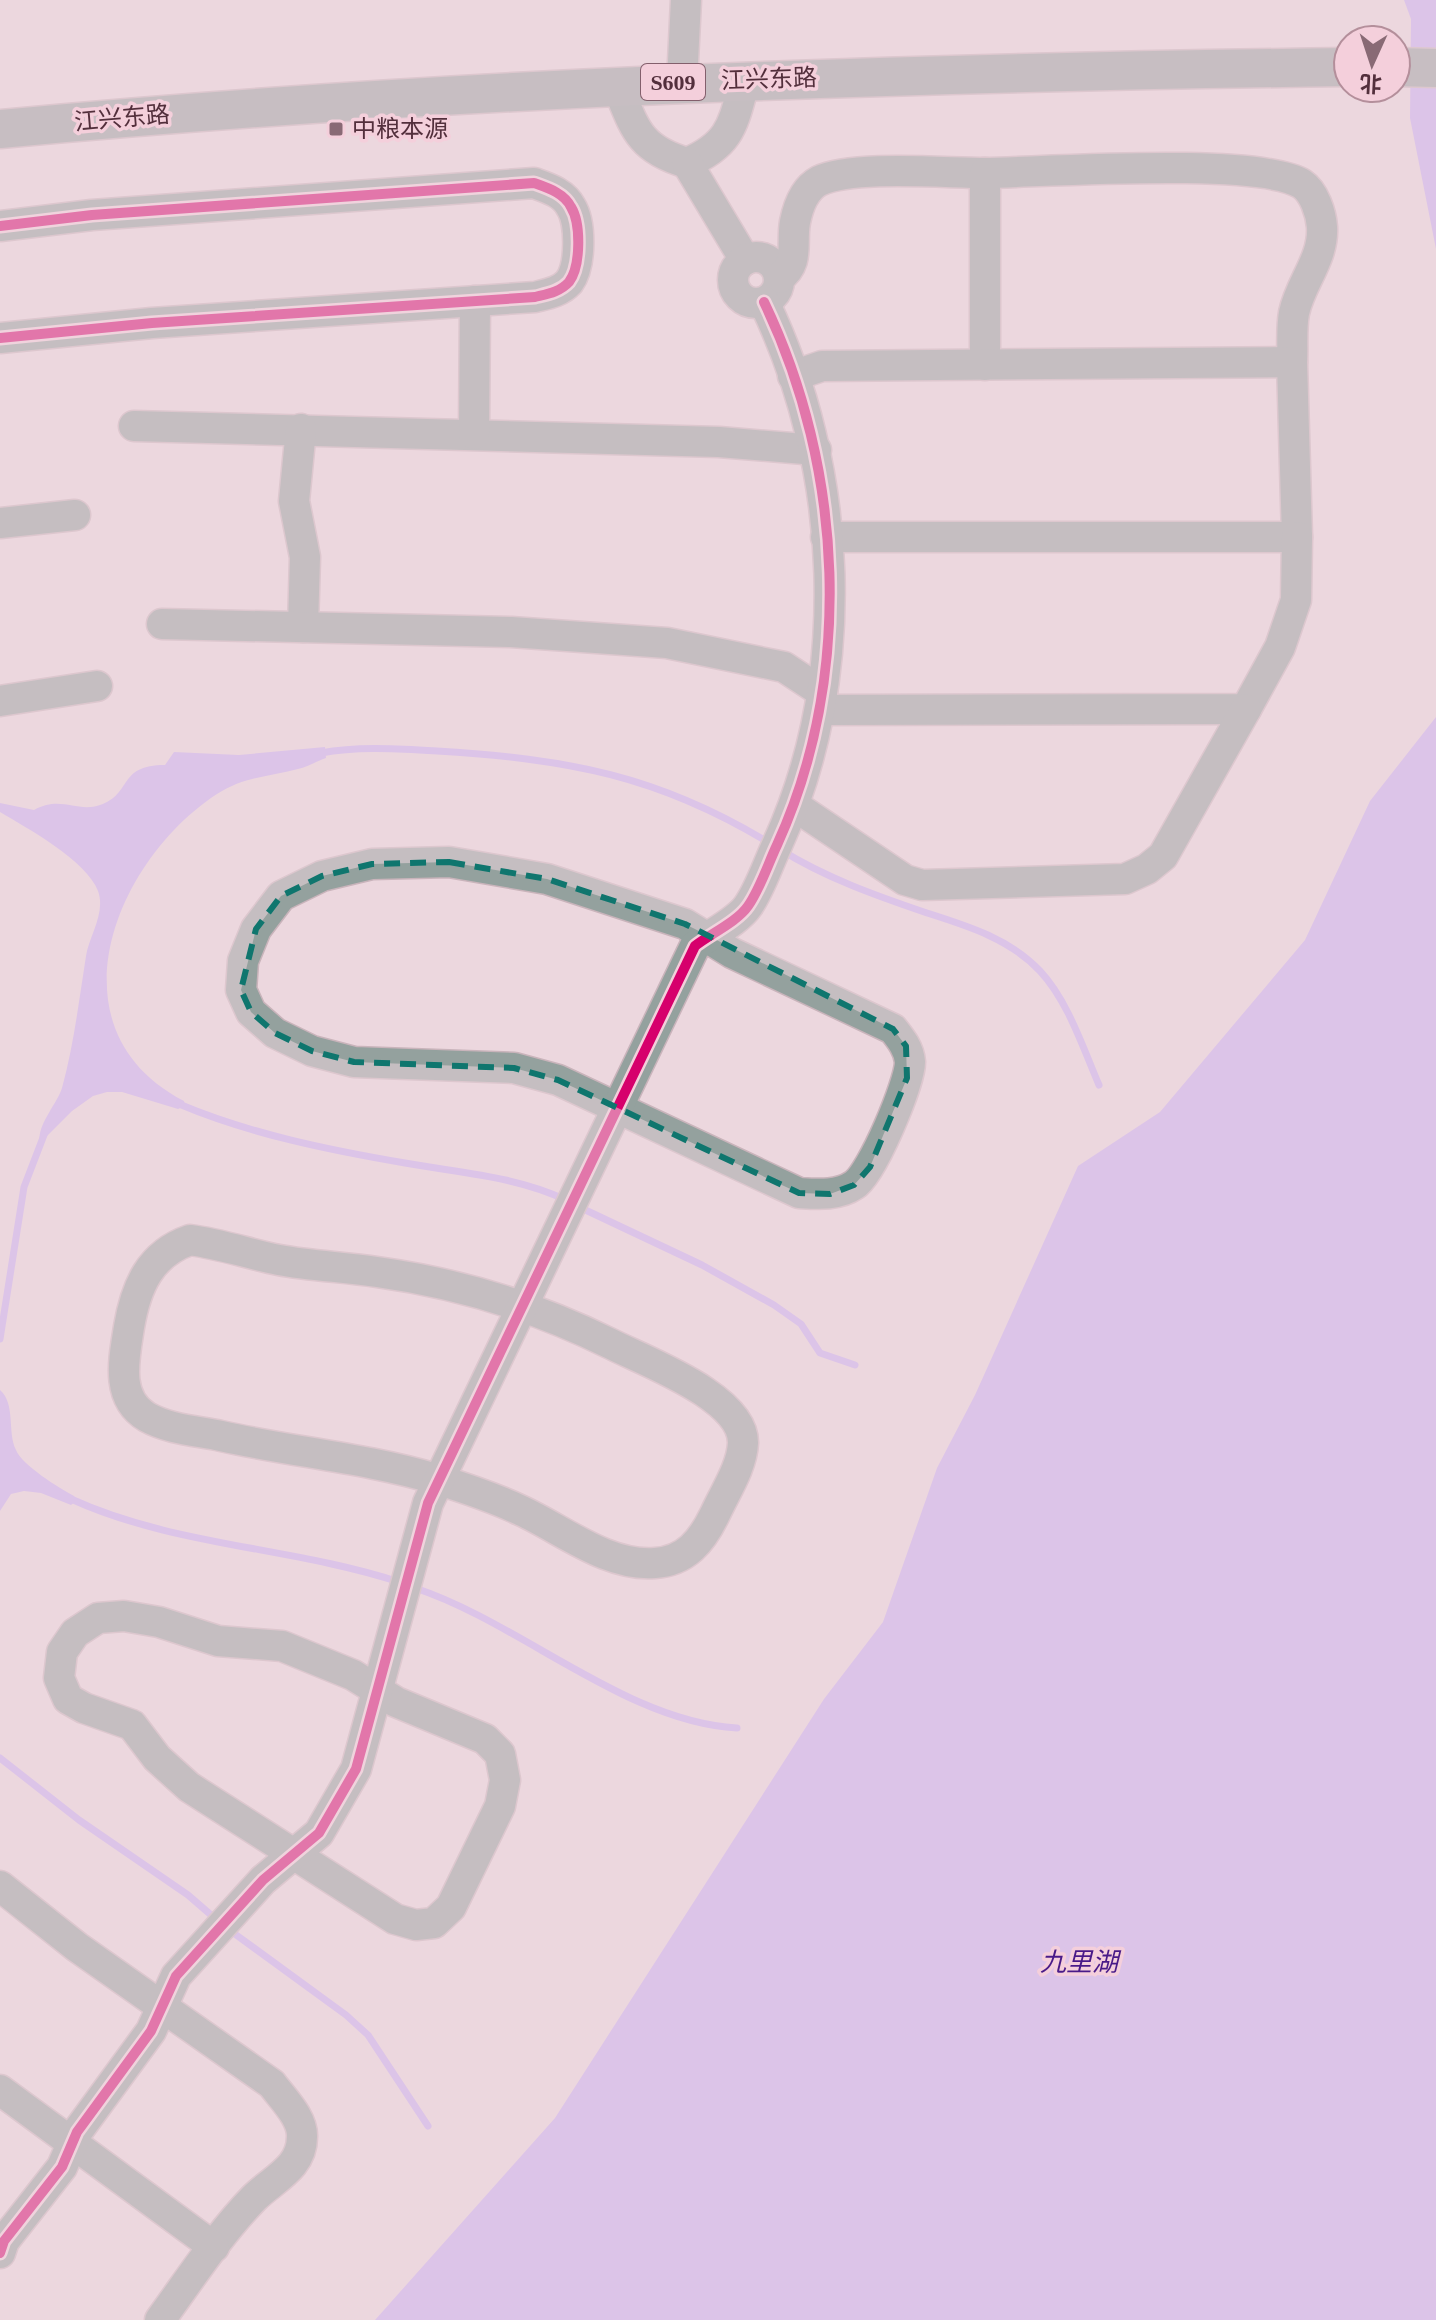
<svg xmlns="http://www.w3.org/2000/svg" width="1436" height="2320" font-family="'Times New Roman','Noto Sans SC',serif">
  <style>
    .water { fill: #c8aef3 }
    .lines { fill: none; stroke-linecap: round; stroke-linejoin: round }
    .stream { stroke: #c8aef3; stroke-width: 7 }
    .minor-casing { stroke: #c9b4bb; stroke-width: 33 }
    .major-casing { stroke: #c9b4bb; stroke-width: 41 }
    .minor { stroke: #94a19e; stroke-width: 30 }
    .major { stroke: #99a1a0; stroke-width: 38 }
    .cycleway-casing { stroke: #f4cfdb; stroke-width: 15 }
    .cycleway { stroke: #d6006c; stroke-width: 10 }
    .marked { fill: none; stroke: #0f766e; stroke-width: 6; stroke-dasharray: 16 10; stroke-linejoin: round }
    .poi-dot { fill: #896a75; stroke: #f4cfdb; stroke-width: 3 }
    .labels { text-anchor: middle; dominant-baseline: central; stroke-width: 7; stroke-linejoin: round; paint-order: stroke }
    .shield { fill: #f4cfdb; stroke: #835f6c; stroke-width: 2 }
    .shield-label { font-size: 22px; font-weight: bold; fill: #532f3c }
    .street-label { font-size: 24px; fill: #532f3c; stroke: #f4cfdb }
    .poi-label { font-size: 24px; fill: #532f3c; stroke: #f4cfdb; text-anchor: start }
    .water-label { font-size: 26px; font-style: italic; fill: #491a88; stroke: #f4cfdb }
  </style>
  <rect width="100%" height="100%" fill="#ecd7de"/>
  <g class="water">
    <polygon points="1404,0 1436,0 1436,249 1410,118 1411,19"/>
    <polygon points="1436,717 1436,2320 375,2320 555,2118 824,1699 883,1622 937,1468 975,1395 1078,1166 1160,1112 1305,940 1370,801"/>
    <path d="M325 747 326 758C317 761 308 767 298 769 269 777 245 776 217 794 114 861 47 1030 184 1101L185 1106 178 1109 122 1092H107L93 1096 72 1111 40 1143C36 1126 57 1104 62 1088 74 1044 79 1000 86 956 89 936 106 913 98 891 87 861 27 828 0 812V803L34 810C61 795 77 813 100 805 133 794 117 765 165 765L174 752 239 755Z"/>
    <path d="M0 1390C16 1404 7 1432 16 1450 22 1465 59 1488 74 1496L76 1501 71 1505 41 1493 24 1491 11 1494 0 1511Z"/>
  </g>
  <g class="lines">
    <g class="stream">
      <path d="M321 753C359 746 399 749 437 751 567 759 658 775 771 844"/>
      <path d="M781 850C826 878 877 896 927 913 968 926 1010 939 1040 971 1068 1001 1083 1048 1099 1085"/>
      <path d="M179 1104C250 1134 329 1150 405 1163 460 1173 515 1176 566 1200"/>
      <polyline points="577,1206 702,1265 774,1305 801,1324 820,1353 855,1365"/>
      <polyline points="0,1339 24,1187 44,1135"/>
      <path d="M71 1499C174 1546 292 1547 399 1582"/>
      <path d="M415 1588C521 1623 626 1722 737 1728"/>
      <polyline points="0,1758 79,1820 188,1895 218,1921"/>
      <polyline points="228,1929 346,2015 368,2035 428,2126"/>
    </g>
    <g class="minor-casing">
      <g id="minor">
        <polyline points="682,82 686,0"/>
        <path d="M617 85C635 129 639 149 687 163 732 144 733 123 745 80"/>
        <polyline points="687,163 745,260"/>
        <path d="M0 226 92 215 534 183C548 188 564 193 571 207 581 223 581 266 569 282 560 292 547 294 535 297L152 323 0 338"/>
        <circle cx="756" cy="280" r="23"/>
        <path d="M779 278C800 263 791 244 795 222 798 207 804 189 819 181 854 165 944 173 985 173"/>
        <path d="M985 365V173C1046 172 1259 157 1302 184 1314 192 1321 213 1322 227 1324 259 1300 283 1294 313 1291 329 1293 347 1292 362"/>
        <polyline points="793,376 822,366 1292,362 1297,537 826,537"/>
        <polyline points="134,426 719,442 816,450"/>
        <polyline points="301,429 294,501 305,557 303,627"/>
        <polyline points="474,434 475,301"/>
        <polyline points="0,523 75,515"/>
        <polyline points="162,624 511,632 667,643 784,667 822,692"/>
        <polyline points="0,701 97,686"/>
        <polyline points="821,710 1246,709 1280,647 1296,600 1297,537"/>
        <polyline points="795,806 905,880 922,885 1125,879 1147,869 1163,856 1246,709"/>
        <path d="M449 862 547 879 685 924 732 953 893 1029C901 1039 909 1049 910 1062 910 1083 872 1174 854 1185 838 1196 817 1194 799 1193L558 1080 514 1068 354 1062 312 1051 275 1033 251 1012 241 990 243 961 256 929 281 896 322 876 372 864Z"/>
        <path d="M190 1240C221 1244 249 1254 279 1260 311 1266 345 1267 377 1272 457 1283 536 1307 609 1343 644 1361 744 1397 743 1443 742 1467 725 1492 715 1514 702 1541 686 1561 655 1563 608 1567 563 1530 522 1511 495 1498 465 1488 436 1479 366 1458 292 1452 221 1436 197 1431 168 1429 147 1417 115 1398 124 1359 129 1327 136 1286 150 1254 190 1240Z"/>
        <polygon points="124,1616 159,1622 218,1641 282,1646 353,1675 396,1702 485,1739 500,1754 505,1780 500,1806 451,1907 434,1923 416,1925 395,1919 189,1787 157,1758 132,1725 84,1708 68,1699 59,1678 62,1652 75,1633 98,1618"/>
        <path d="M0 1886 77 1947 272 2084C283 2099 303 2118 302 2137 302 2168 273 2179 254 2198 219 2234 190 2279 160 2320"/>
        <polyline points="0,2090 214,2247"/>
        <path d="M0 2253 4 2241 62 2167 77 2132 151 2031 176 1976 263 1880 319 1833 356 1769 428 1503 695 946C710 934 737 922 748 906 760 889 768 864 777 845 854 676 844 469 764 302"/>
      </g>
    </g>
    <g class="major-casing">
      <g id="major">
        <polyline points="1396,67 1436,68"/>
        <path d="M0 129C449 87 898 73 1348 67"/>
      </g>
    </g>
    <use href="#minor" class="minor"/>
    <use href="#major" class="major"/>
    <g class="cycleway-casing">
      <g id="cycleway">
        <path d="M0 226 92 215 534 183C548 188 564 193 571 207 581 223 581 266 569 282 560 292 547 294 535 297L152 323 0 338"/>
        <path d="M0 2253 4 2241 62 2167 77 2132 151 2031 176 1976 263 1880 319 1833 356 1769 428 1503 695 946C710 934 737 922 748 906 760 889 768 864 777 845 854 676 844 469 764 302"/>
      </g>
    </g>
    <use href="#cycleway" class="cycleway"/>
  </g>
  <path d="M0 0H1436V2320H0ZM449 862 547 879 685 924 893 1029 906 1046 907 1078 870 1167 854 1185 830 1194 799 1193 558 1080 514 1068 354 1062 312 1051 275 1033 251 1012 241 990 256 929 281 896 322 876 372 864Z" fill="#ecd7de" fill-opacity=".55" fill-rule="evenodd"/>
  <path class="marked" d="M449 862 547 879 685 924 893 1029 906 1046 907 1078 870 1167 854 1185 830 1194 799 1193 558 1080 514 1068 354 1062 312 1051 275 1033 251 1012 241 990 256 929 281 896 322 876 372 864Z"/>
  <rect class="poi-dot" x="328" y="121" width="16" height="16" rx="4"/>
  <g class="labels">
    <rect class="shield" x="641" y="64" width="64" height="36" rx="6"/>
    <g class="shield-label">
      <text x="673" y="82">S609</text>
    </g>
    <g class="street-label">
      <text transform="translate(769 79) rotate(-2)">江兴东路</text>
      <text transform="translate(122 118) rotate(-5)">江兴东路</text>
    </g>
    <g class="poi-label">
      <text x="352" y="129">中粮本源</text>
    </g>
    <g class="water-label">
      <text x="1079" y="1962">九里湖</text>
    </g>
  </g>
  <g transform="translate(1372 64) rotate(183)"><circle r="38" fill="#f4cfdb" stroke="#b48f9b" stroke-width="2"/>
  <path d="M0-6L14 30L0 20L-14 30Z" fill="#896a75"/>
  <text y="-12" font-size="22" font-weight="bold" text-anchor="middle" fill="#532f3c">北</text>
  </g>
</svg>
